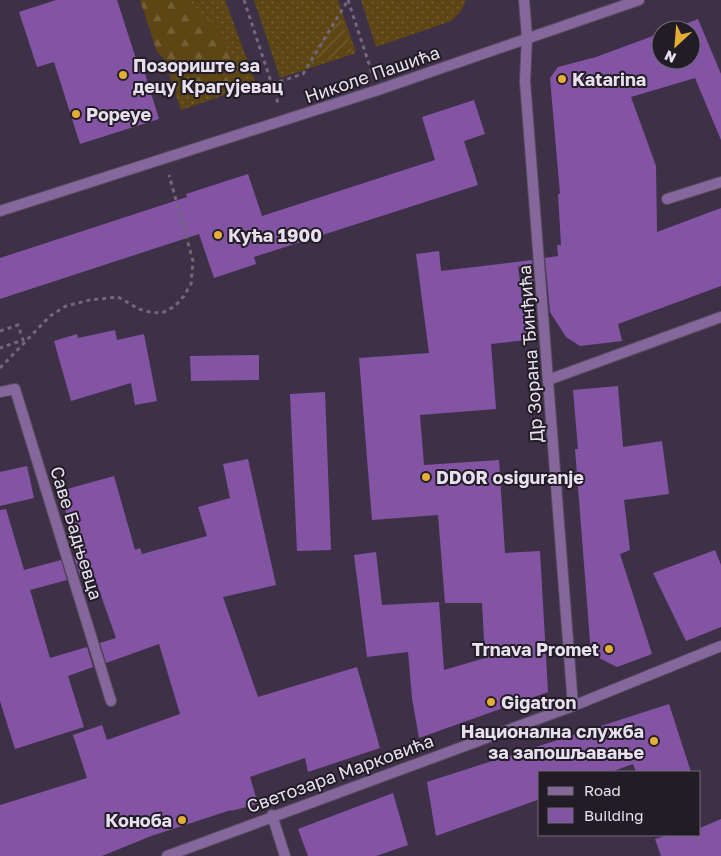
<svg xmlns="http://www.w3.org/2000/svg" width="721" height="856" font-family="'Golos Text',sans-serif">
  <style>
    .grass { fill: url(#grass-dots) }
    .forest { fill: url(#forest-firs) }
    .garden { fill: url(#garden-furrows) }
    .building { fill: #8454a4 }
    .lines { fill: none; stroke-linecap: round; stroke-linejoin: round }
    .service-casing { stroke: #594d62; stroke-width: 12 }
    .minor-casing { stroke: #594d62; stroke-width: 12 }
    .tertiary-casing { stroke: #594d62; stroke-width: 12 }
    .path { stroke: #73677b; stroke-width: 3; stroke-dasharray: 4 4; stroke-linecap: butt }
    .service { stroke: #85679b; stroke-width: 10 }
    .minor { stroke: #85679b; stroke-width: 10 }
    .tertiary { stroke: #85679b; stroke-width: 10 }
    .poi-dot { fill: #e5ad36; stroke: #211c26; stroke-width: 2 }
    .labels { text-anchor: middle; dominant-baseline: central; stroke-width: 4; stroke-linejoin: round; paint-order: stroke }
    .poi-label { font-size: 18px; font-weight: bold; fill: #e8e0ee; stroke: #211c26; text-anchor: start }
    .street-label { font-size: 18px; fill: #e8e0ee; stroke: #211c26 }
  </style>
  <defs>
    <pattern id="grass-dots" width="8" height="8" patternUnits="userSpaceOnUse" patternTransform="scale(1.25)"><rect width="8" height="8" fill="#5d4514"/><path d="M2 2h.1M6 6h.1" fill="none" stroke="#746036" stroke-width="1.8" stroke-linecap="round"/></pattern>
    <pattern id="forest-firs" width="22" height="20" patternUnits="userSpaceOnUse" patternTransform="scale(1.25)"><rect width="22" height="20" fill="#5d4514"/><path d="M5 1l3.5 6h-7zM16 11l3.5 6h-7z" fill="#746036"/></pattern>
    <pattern id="garden-furrows" width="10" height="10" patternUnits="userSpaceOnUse" patternTransform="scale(1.25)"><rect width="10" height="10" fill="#5d4514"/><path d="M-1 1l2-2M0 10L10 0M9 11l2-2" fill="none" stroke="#746036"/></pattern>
  </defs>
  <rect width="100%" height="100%" fill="#3e3147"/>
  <g class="grass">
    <polygon points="145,0 225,0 256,84 181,110"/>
    <polygon points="254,0 338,0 356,53 280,78"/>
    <polygon points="361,0 466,0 461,11 451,21 376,47"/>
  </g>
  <path class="forest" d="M140 0H186C190 13 207 16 216 25 229 39 231 64 233 82L209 88 176 70 157 52Z"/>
  <polygon class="garden" points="340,16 352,51 323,61 318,57"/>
  <g class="building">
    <polygon points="56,0 117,0 139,68 143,67 159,119 80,144 54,62 37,67 19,12"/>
    <polygon points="698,19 721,74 721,140 695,78 631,97 656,166 657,232 721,208 721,286 618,324 622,341 580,346 566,337 550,312 545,258 558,256 557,245 561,245 558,194 560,194 550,78 558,67 596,57 661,33 661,60 691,60 691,30 670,30"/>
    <polygon points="474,100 485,134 464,141 478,185 254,257 256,264 214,278 199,234 0,299 0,258 187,197 186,194 248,174 262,216 435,160 422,117"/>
    <polygon points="439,251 441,271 532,260 534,288 518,265 527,340 491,344 496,409 420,415 424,465 499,460 505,553 540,551 548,692 419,738 412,698 408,652 367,657 354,555 376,552 382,605 439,602 444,670 485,658 482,603 445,603 438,515 372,520 359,358 429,353 416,254"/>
    <polygon points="115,330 117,340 144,334 157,401 135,405 131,383 71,401 54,341 77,334 78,338"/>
    <polygon points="259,355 259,380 191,381 190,356"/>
    <polygon points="618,386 623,447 662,441 669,494 624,500 630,550 620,554 652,654 617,667 591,654 575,449 578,449 573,390"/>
    <polygon points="325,392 331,550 297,551 290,394"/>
    <polygon points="248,459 276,585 223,597 258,697 357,667 380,748 308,772 305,758 250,777 258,804 231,811 231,810 151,836 102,856 0,856 0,805 87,778 73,735 102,725 107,740 180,714 159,644 106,663 100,643 116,638 93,573 80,576 74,557 78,556 60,491 114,476 135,550 140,548 142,554 207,536 198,507 230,498 223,464"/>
    <polygon points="27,466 34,498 0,506 0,472"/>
    <polygon points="6,509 24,570 61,560 67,580 30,590 50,658 87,647 93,667 68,676 84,727 15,749 0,701 0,510"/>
    <polygon points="715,550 721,565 721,627 686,641 653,573"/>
    <polygon points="669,704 691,772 636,772 633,764 611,772 540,772 540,799 436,836 427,782"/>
    <polygon points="393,793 408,845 376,856 308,856 298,829"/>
    <polygon points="721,819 721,856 661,856 655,839 669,835 700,835 700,828"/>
  </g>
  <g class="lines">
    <g class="service-casing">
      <g id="service">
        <polyline points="667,199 721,182"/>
        <polyline points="548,380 721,317"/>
      </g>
    </g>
    <g class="minor-casing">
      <g id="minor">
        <polyline points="527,37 525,81 573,706"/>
        <polyline points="0,392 15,389 111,701"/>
        <polyline points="272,815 285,856"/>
        <polyline points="167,856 573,706 721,646"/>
      </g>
    </g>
    <g class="tertiary-casing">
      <g id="tertiary">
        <polyline points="524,0 527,37"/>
        <polyline points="0,211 378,90 639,0"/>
      </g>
    </g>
    <g class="path">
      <polyline points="244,0 278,103"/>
      <polyline points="348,0 372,73"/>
      <polyline points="272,84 303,74 348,0"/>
      <polyline points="0,331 18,325 23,340 0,348"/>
      <polyline points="0,368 50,316 66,306 90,300 118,297 139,309 153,313 164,312 175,306 184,296 191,284 193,261 169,175"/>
    </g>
    <use href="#service" class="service"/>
    <use href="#minor" class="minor"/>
    <use href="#tertiary" class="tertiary"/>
  </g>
  <g class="poi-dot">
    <circle cx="123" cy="75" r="5"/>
    <circle cx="562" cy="79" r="5"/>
    <circle cx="76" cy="114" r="5"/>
    <circle cx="218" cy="235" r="5"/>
    <circle cx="426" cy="477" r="5"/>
    <circle cx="609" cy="649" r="5"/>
    <circle cx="491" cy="702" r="5"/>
    <circle cx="654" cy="741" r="5"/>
    <circle cx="182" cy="820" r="5"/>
  </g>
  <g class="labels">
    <g class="poi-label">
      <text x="133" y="65">Позориште за<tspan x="133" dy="21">децу Крагујевац</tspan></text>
      <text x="572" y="79">Katarina</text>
      <text x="86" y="114">Popeye</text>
      <text x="228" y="235">Кућа 1900</text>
      <text x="436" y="477">DDOR osiguranje</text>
      <text x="599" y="649" text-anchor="end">Trnava Promet</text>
      <text x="501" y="702">Gigatron</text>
      <text x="644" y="731" text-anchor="end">Национална служба<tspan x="644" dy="21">за запошљавање</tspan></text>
      <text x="172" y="820" text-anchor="end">Коноба</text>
    </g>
    <g class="street-label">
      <text transform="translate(372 74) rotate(-19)">Николе Пашића</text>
      <text transform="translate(530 354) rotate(-94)">Др Зорана Ђинђића</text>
      <text transform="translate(77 533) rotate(73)">Саве Бадњевца</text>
      <text transform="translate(340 773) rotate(-20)">Светозара Марковића</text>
    </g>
  </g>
  <rect x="538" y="771" width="162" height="65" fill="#211c26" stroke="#716a76"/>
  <rect x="548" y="787" width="25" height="8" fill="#85679b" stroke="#716a76"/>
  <text x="584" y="796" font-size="15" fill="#e8e0ee">Road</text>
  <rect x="548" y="808" width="25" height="15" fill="#8454a4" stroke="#716a76"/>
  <text x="584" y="821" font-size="15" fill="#e8e0ee">Building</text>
  <g transform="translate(676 45) rotate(206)"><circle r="24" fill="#211c26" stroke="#716a76"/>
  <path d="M0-4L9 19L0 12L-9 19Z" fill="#e5ad36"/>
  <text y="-8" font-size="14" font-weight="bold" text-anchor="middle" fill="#e8e0ee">N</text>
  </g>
</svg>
